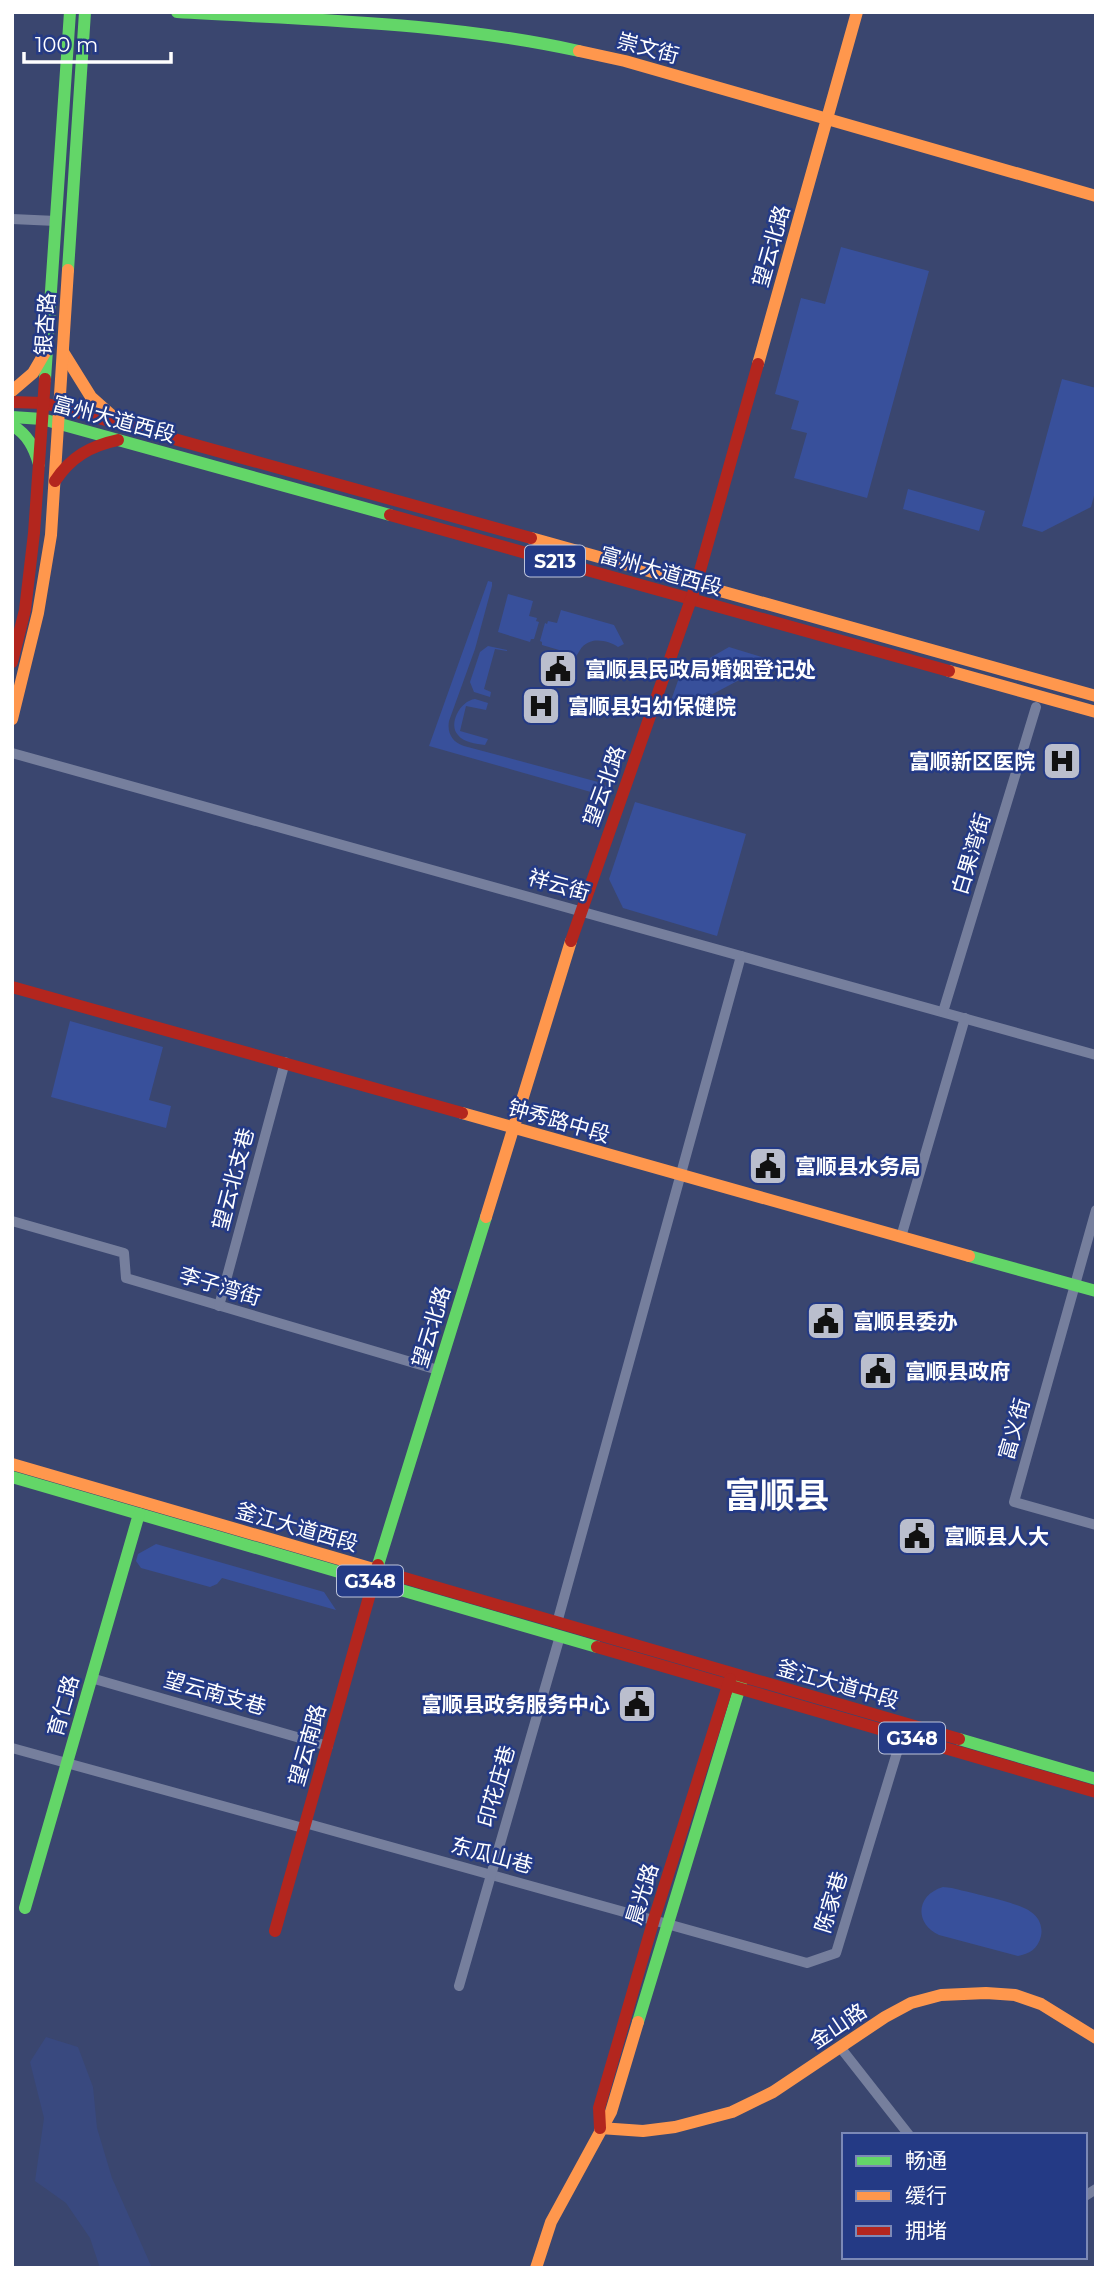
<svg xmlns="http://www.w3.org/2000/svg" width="1108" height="2280" font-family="Montserrat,'Noto Sans SC',sans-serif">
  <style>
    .green { fill: #38509b }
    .water { fill: #39497f }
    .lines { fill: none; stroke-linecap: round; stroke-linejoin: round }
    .street { stroke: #767f9d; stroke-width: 10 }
    .fast { stroke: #63d668; stroke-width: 12 }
    .slow { stroke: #ff974d; stroke-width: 12 }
    .jam { stroke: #b3261e; stroke-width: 12 }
    .labels { text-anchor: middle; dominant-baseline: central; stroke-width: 5; stroke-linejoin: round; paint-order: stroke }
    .shield { fill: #243a85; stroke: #bdc4da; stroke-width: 2 }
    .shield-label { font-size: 19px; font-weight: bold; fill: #fff }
    .street-label { font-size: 21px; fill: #fff; stroke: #243a85 }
    .poi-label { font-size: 21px; font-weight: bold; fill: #fff; stroke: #243a85; text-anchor: start }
    .town-label { font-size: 35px; font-weight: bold; fill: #fff; stroke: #243a85 }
  </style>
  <rect width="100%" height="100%" fill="#3a466f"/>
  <g class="green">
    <polygon points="841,247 929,271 867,498 794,478 807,433 791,429 799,401 775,394 801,298 825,304"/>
    <polygon points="1062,379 1096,388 1096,488 1091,507 1042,532 1022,526"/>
    <polygon points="908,489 985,511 979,531 903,509"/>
    <path d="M488 581 492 582V586L475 649 449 721C447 733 452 742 464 746L602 783 608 788 605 796 429 746Z"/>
    <polygon points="508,594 533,601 529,616 537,618 536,621 539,622 534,639 531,639 530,642 498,632"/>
    <path d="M561 610 614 625 624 644 618 647C607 640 589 636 580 650 578 653 576 657 573 659L560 657 559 650 542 645V642L540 641 545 623 547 624 548 621 557 623Z"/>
    <polygon points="488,646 507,650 507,651 495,649 484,689 491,692 490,697 474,692 470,682 480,652"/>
    <polygon points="729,647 775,661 664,720 680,675"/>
    <path d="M475 699 488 703 486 710 466 706 460 731 488 739 485 745C476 744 463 742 458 735 448 724 460 701 475 699Z"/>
    <polygon points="635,802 746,834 717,936 623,908 609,879"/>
    <polygon points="70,1021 163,1047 149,1100 171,1106 166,1128 51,1097"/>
    <polygon points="156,1544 324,1592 336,1610 222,1578 217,1584 210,1587 141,1568 136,1561 138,1554"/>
    <path d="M943 1887 952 1888C970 1893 1018 1902 1031 1912 1039 1917 1043 1927 1041 1936 1038 1949 1029 1954 1018 1956L939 1935C914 1923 916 1895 943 1887Z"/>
  </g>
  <polygon class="water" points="46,2037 78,2047 93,2087 97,2128 112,2178 152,2268 100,2268 90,2238 66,2203 35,2181 44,2118 30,2062"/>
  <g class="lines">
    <g class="street">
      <polyline points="12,219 56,221"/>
      <polyline points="12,753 1096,1055"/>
      <polyline points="943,1012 1036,707"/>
      <polyline points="1096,1210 1014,1502 1096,1525"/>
      <polyline points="12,1221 124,1253 126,1278 438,1370"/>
      <polyline points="901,1237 965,1018"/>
      <polyline points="219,1306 285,1062"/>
      <polyline points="557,1623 741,956"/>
      <polyline points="91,1678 328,1746"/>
      <polyline points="12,1748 303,1828"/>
      <polyline points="305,1823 807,1963 836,1953 902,1736"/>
      <polyline points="459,1986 560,1636"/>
      <polyline points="840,2047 909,2135"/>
      <polyline points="1085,2196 1096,2189"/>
    </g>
    <g class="fast">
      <path d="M177 12C312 20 447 22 579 51"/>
      <polyline points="68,270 85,12"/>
      <polyline points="45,379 70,12"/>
      <polyline points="12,417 42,419 390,515"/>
      <path d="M12 425C28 435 34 447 39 464"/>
      <polyline points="969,1256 1096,1291"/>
      <polyline points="12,1477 597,1647"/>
      <polyline points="378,1565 486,1217"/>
      <polyline points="959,1739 1096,1779"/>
      <polyline points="25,1908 139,1514"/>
      <polyline points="638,2022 742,1680"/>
    </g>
    <g class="slow">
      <polyline points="579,51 625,61 1096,196"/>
      <polyline points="63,352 91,397 119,422"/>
      <polyline points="758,364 857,12"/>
      <polyline points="12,391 33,373 47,349"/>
      <polyline points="531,538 1096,696"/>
      <polyline points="949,671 1096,712"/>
      <polyline points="12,719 38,613 51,535 68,270"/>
      <polyline points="462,1113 969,1256"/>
      <polyline points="486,1217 571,941"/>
      <polyline points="12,1464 401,1577"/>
      <polyline points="600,2128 643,2131 675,2127 732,2112 773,2092 885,2017 911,2003 941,1995 986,1993 1015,1995 1041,2004 1096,2038"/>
      <polyline points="536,2268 551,2222 611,2112 638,2022"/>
    </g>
    <g class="jam">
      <polyline points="12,402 43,403 59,407 531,538"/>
      <path d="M55 481C71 457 90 446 118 440"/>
      <polyline points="390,515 949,671"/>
      <polyline points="12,662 25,610 34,533 45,379"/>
      <polyline points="571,941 696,585 758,364"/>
      <polyline points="12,987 462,1113"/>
      <polyline points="401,1577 959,1739"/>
      <polyline points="597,1647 1096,1792"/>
      <polyline points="275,1931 378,1565"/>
      <polyline points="600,2128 599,2108 654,1919 730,1679"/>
    </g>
  </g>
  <defs>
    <g id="civic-square" transform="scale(2.0125)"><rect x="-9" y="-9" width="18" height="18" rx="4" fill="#babecd" stroke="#243a85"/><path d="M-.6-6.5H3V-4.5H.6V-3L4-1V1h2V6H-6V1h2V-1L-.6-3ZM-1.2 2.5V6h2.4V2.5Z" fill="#111"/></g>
    <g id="hospital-square" transform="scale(2.0125)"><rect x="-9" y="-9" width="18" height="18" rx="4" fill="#babecd" stroke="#243a85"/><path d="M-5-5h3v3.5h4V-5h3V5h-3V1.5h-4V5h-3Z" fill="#111"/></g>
  </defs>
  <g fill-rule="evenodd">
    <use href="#civic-square" x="558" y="669"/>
    <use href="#hospital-square" x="541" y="706"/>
    <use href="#hospital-square" x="1062" y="761"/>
    <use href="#civic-square" x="768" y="1166"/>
    <use href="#civic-square" x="826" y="1321"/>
    <use href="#civic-square" x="878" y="1371"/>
    <use href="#civic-square" x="917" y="1536"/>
    <use href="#civic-square" x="637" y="1704"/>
  </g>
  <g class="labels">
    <g class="shield">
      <rect x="525" y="545.5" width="60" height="31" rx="5"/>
      <rect x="337" y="1565.5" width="66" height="31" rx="5"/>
      <rect x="879" y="1722.5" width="66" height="31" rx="5"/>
    </g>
    <g class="shield-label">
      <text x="555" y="561">S213</text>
      <text x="370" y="1581">G348</text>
      <text x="912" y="1738">G348</text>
    </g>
    <g class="street-label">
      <text transform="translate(648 48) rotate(15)">崇文街</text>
      <text transform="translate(771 246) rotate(-74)">望云北路</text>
      <text transform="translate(45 324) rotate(-86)">银杏路</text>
      <text transform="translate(114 419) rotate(15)">富州大道西段</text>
      <text transform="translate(661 571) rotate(16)">富州大道西段</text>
      <text transform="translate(604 786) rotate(-70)">望云北路</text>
      <text transform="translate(971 854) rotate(-73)">白果湾街</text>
      <text transform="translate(559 885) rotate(16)">祥云街</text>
      <text transform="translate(559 1121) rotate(16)">钟秀路中段</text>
      <text transform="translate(233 1179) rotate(-75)">望云北支巷</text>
      <text transform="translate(220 1286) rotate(17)">李子湾街</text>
      <text transform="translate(431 1327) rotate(-73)">望云北路</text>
      <text transform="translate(1014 1429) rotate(-74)">富义街</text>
      <text transform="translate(297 1527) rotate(16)">釜江大道西段</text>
      <text transform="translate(838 1684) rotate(16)">釜江大道中段</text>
      <text transform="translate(215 1693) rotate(16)">望云南支巷</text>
      <text transform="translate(63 1706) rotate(-74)">育仁路</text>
      <text transform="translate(307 1745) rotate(-74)">望云南路</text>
      <text transform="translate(496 1786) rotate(-74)">印花庄巷</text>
      <text transform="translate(492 1855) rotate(15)">东瓜山巷</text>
      <text transform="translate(642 1894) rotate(-73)">晨光路</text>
      <text transform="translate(831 1902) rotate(-73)">陈家巷</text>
      <text transform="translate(838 2026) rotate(-34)">金山路</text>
    </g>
    <g class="poi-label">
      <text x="585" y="669">富顺县民政局婚姻登记处</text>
      <text x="568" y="706">富顺县妇幼保健院</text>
      <text x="1035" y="761" text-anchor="end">富顺新区医院</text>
      <text x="795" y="1166">富顺县水务局</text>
      <text x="853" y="1321">富顺县委办</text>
      <text x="905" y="1371">富顺县政府</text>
      <text x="944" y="1536">富顺县人大</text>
      <text x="610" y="1704" text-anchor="end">富顺县政务服务中心</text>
    </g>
    <g class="town-label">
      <text x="777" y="1495">富顺县</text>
    </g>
  </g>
  <rect width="1108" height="2280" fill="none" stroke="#ffffff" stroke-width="28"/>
  <rect x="842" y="2133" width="245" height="126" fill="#243a85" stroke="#7c89b6" stroke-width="2"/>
  <rect x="856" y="2156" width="35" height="10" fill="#63d668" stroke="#7c89b6" stroke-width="2"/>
  <text x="905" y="2168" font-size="21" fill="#ffffff">畅通</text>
  <rect x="856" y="2191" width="35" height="10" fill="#ff974d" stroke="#7c89b6" stroke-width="2"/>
  <text x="905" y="2203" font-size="21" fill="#ffffff">缓行</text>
  <rect x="856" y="2226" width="35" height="10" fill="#b3261e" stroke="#7c89b6" stroke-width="2"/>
  <text x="905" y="2238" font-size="21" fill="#ffffff">拥堵</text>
  <path d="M24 52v10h147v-10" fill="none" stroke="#ffffff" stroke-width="3.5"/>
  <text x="35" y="52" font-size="21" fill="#ffffff" stroke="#243a85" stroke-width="5" paint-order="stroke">100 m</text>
</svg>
